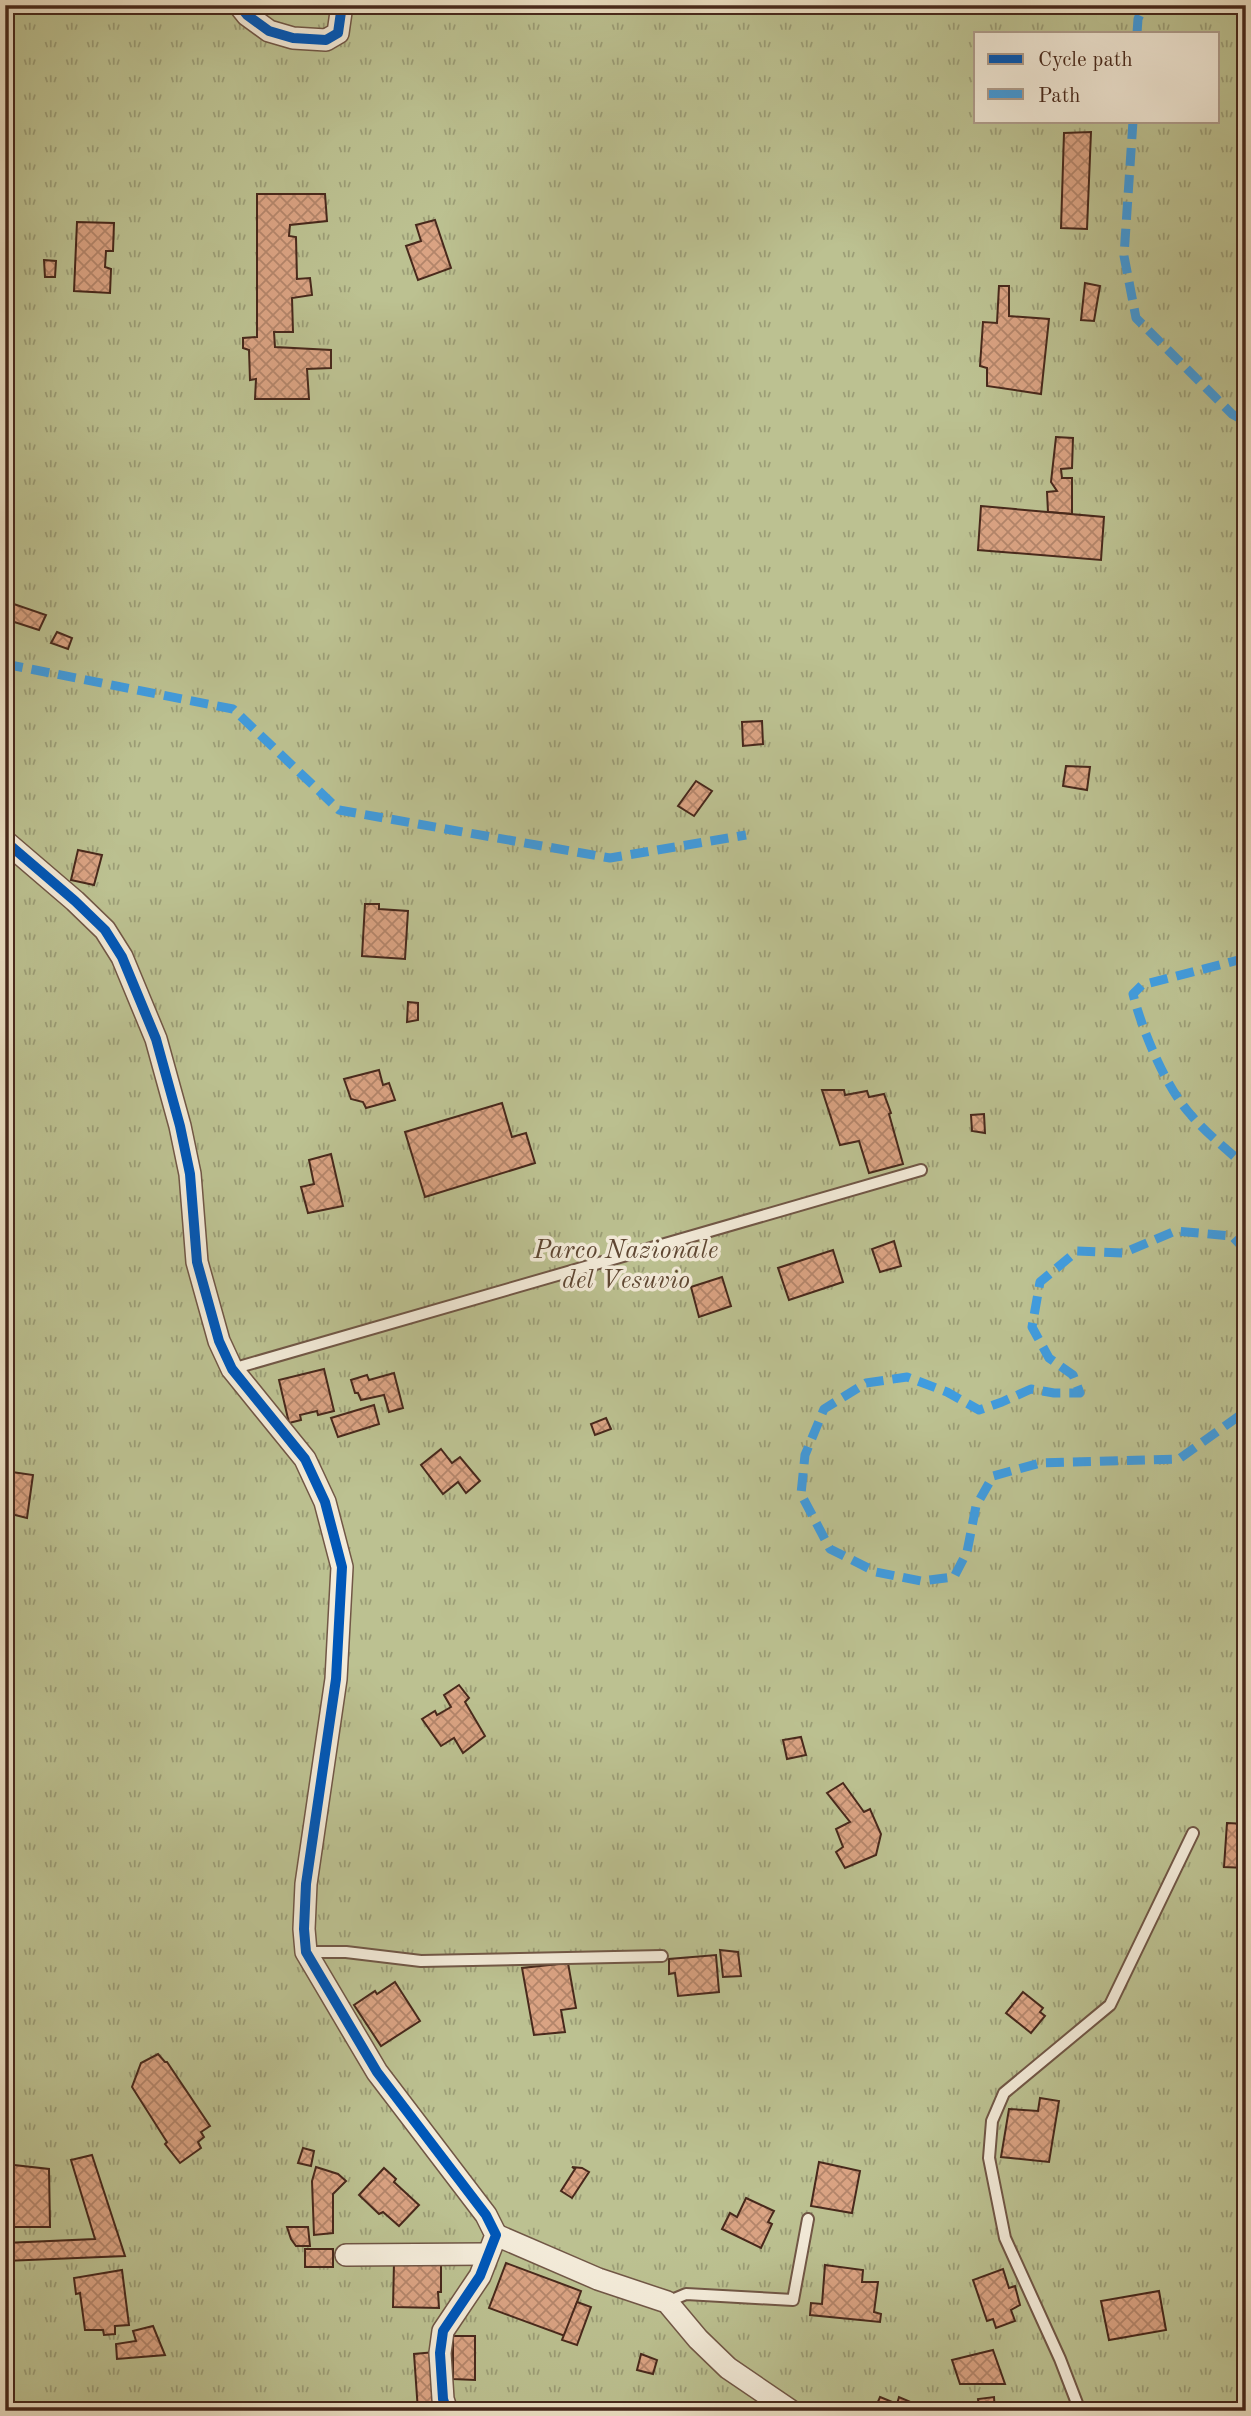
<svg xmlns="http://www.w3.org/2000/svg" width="1251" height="2416" font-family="'Old Standard TT',serif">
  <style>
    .park { fill: url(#park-tufts); stroke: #827556; stroke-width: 2; fill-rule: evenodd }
    .building { fill: url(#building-cross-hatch); stroke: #48291c; stroke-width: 2 }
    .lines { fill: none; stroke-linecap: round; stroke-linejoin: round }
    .lane-casing { stroke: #715746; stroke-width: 14 }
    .street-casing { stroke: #715746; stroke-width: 24 }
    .lane { stroke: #f3ebd9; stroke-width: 10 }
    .street { stroke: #f3ebd9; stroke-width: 21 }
    .quiet { stroke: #409cdf; stroke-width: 9; stroke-dasharray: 18 9; stroke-linecap: butt }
    .cycleway-casing { stroke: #f3ebd9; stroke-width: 15 }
    .cycleway { stroke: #0057b8; stroke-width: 10 }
    .labels { text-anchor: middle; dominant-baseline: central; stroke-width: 7; stroke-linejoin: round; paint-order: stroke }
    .park-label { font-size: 26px; font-style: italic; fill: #5f4733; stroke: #f3ebd9 }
  </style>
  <defs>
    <pattern id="park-tufts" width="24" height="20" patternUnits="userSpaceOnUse" patternTransform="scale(1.75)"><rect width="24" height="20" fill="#bcc191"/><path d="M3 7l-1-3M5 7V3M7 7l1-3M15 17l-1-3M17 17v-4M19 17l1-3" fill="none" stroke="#9b9d76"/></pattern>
    <pattern id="building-cross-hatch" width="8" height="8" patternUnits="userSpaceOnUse" patternTransform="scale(1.75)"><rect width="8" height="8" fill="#daa383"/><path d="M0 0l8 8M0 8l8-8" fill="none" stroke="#b3856a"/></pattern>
  </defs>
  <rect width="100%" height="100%" fill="#ece0c4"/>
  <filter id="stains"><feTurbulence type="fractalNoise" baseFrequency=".00286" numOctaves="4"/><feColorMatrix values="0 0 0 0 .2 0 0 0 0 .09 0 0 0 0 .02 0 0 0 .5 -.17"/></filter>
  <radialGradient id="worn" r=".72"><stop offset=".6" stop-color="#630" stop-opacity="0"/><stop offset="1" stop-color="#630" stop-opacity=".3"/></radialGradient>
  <path class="park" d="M5 5H1246V2411H5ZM976 33H1218V121H976Z"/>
  <g class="building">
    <polygon points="1091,132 1087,229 1061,228 1064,133"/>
    <polygon points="257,194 325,194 327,221 290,225 289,236 296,237 297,279 310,278 312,295 292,298 293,332 274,332 275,347 331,350 331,368 307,369 309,399 255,399 256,379 250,380 249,350 243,348 243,338 257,337"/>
    <polygon points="435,220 451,268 418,280 406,246 421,241 416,225"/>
    <polygon points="77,222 114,223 113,251 106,251 105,267 111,269 110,293 74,291"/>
    <polygon points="44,260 56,261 55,277 45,277"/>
    <polygon points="1085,283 1100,286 1094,321 1081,320"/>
    <polygon points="999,286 1009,286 1009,316 1049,319 1041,394 987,386 987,368 980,366 983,322 997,323"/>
    <polygon points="1056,437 1073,438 1072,468 1061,469 1062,478 1072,478 1072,514 1048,512 1047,492 1057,491 1051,482"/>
    <polygon points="981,506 1104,517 1101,560 978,550"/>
    <polygon points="5,601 46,615 39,630 5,619"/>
    <polygon points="57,632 72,638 68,649 51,643"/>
    <polygon points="762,721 763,744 743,746 742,722"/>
    <polygon points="1066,766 1090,767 1087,790 1063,786"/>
    <polygon points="696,781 712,791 694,816 678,806"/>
    <polygon points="78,850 102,855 94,885 71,880"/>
    <polygon points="365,904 379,904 379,909 408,911 405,959 362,956"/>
    <polygon points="408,1002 418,1003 418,1020 407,1022"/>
    <polygon points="379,1070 383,1085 389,1083 395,1100 366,1108 363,1102 351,1099 344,1079"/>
    <polygon points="822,1090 844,1090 845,1095 867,1091 869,1097 884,1094 891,1113 889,1114 903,1164 869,1173 859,1141 840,1145"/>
    <polygon points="502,1103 512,1137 526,1133 535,1163 425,1197 405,1132"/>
    <polygon points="984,1114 985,1133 972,1131 971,1115"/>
    <polygon points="331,1154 343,1206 308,1213 301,1187 314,1184 309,1160"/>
    <polygon points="894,1241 901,1266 880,1272 872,1249"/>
    <polygon points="833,1250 843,1282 789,1300 778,1268"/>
    <polygon points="722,1277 731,1306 699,1317 691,1287"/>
    <polygon points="324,1369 334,1411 318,1415 317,1411 300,1415 301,1420 289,1423 279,1380"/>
    <polygon points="394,1373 403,1408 389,1412 384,1395 361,1400 358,1393 355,1393 351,1380 367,1375 369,1380"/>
    <polygon points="374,1405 379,1424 338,1437 331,1418"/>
    <polygon points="606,1418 611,1429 595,1435 591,1424"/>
    <polygon points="441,1449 452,1463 460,1457 480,1481 466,1493 458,1482 443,1494 421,1465"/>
    <polygon points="12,1472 33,1475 27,1518 7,1513"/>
    <polygon points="459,1685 469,1698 465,1702 485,1736 463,1753 454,1738 441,1746 422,1719 435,1711 437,1715 451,1707 444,1695"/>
    <polygon points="801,1737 806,1755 787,1759 783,1740"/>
    <polygon points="843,1783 864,1812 870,1809 881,1834 876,1855 845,1868 836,1852 843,1847 836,1829 850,1822 827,1793"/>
    <polygon points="1227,1823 1246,1824 1246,1868 1224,1867"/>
    <polygon points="720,1950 738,1952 741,1976 723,1977"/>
    <polygon points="716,1955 719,1992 678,1996 675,1973 669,1974 669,1959"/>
    <polygon points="568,1963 576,2008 561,2010 565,2032 534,2035 522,1968"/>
    <polygon points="395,1982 420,2021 381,2046 354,2005 375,1991 377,1994"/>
    <polygon points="1023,1992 1043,2008 1040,2012 1045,2016 1031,2033 1006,2013"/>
    <polygon points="158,2054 165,2062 167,2062 210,2126 201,2132 204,2137 198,2142 201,2148 180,2163 165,2144 167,2142 132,2087 141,2063"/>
    <polygon points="1040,2098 1059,2101 1049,2162 1001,2157 1009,2109 1038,2111"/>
    <polygon points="303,2148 314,2151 311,2166 298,2163"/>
    <polygon points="92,2155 125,2256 5,2261 5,2243 95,2239 71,2160"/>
    <polygon points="819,2162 860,2171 852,2213 811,2206"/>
    <polygon points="5,2164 49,2169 50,2227 5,2227"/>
    <polygon points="316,2167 338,2174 346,2181 333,2194 333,2233 314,2235 312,2181"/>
    <polygon points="572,2167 582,2168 589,2172 572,2198 561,2191 575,2169"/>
    <polygon points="384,2168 396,2179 394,2182 419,2205 399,2226 383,2212 379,2214 359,2195"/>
    <polygon points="746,2198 774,2211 768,2222 772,2224 761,2248 722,2229 730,2213 737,2217"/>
    <polygon points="287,2227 308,2227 310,2246 296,2246 291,2239"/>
    <rect x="305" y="2249" width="28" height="18"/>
    <polygon points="394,2262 441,2262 441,2292 438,2292 439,2308 393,2307"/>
    <polygon points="506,2263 581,2291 565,2336 489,2308"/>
    <polygon points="825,2265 863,2270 862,2282 878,2282 874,2312 881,2314 880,2322 810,2315 811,2303 822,2304"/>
    <polygon points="1003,2269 1009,2288 1015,2286 1020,2305 1011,2310 1015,2321 996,2328 993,2319 987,2321 973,2280"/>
    <polygon points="122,2270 129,2325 115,2326 115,2334 104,2335 103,2330 85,2330 80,2293 76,2294 74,2278"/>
    <polygon points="1159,2291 1166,2330 1109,2340 1101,2301"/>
    <polygon points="577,2302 591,2307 577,2345 562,2340"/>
    <polygon points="153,2326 165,2355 117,2359 116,2344 136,2341 133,2331"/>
    <polygon points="453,2336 475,2336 475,2380 453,2379"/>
    <polygon points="993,2350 1005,2384 960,2384 952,2360"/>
    <polygon points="435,2352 439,2411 418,2411 414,2354"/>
    <polygon points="641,2354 657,2360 653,2374 637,2370"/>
    <polygon points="880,2397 897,2404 899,2397 913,2403 910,2411 874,2411"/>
    <polygon points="994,2397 995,2411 998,2411 958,2411 958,2407 979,2406 978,2399"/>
  </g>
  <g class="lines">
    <g class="lane-casing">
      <g id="lane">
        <polyline points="232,1369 921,1170"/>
        <polyline points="306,1952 346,1952 421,1961 662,1956"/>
        <polyline points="667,2302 686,2294 793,2300 808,2219"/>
        <polyline points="1080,2411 1060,2359 1005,2238 989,2158 992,2121 1004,2093 1110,2005 1193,1833"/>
      </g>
    </g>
    <g class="street-casing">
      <g id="street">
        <polyline points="239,5 247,15 269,31 293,38 326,40 338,33 342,5"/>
        <polyline points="5,841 75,901 105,930 122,957 156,1039 180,1126 190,1174 197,1262 219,1341 232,1369 305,1459 325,1502 342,1567 336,1679 306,1884 304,1929 306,1952 377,2072 486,2215 496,2235 480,2276 443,2331 440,2353 443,2399 447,2411"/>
        <polyline points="496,2235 598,2279 667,2302 698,2339 728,2368 791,2411"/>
        <polyline points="346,2255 487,2254"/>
      </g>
    </g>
    <use href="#lane" class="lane"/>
    <use href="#street" class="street"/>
    <g class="quiet">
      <polyline points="1137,33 1138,19 1144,5"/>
      <polyline points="1133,121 1124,256 1136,318 1232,414 1246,422"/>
      <polyline points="5,664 233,709 339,810 610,858 746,835"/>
      <path d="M1246 958 1142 985 1133 994C1142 1030 1166 1088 1191 1115 1207 1134 1228 1150 1246 1167"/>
      <polyline points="1246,1251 1232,1236 1175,1231 1123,1253 1077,1251 1040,1282 1032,1327 1049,1358 1073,1375 1080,1393 1054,1393 1031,1389 1002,1402 979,1410 947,1392 907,1377 866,1383 824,1409 805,1455 801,1494 830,1549 876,1572 921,1581 954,1577 967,1552 976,1506 993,1476 1040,1463 1179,1459 1246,1411"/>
    </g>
    <g class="cycleway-casing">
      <g id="cycleway">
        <polyline points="239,5 247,15 269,31 293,38 326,40 338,33 342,5"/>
        <polyline points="5,841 75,901 105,930 122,957 156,1039 180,1126 190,1174 197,1262 219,1341 232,1369 305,1459 325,1502 342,1567 336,1679 306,1884 304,1929 306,1952 377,2072 486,2215 496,2235 480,2276 443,2331 440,2353 443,2399 447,2411"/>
      </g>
    </g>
    <use href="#cycleway" class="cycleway"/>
  </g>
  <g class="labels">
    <g class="park-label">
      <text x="626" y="1251">Parco Nazionale<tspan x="626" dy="30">del Vesuvio</tspan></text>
    </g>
  </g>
  <rect width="1251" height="2416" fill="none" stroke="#ece0c4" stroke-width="28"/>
  <rect x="7" y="7" width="1237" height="2402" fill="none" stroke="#48291c" stroke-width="3.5"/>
  <rect x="14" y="14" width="1223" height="2388" fill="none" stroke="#48291c" stroke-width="2"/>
  <rect x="974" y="32" width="245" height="91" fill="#f3ebd9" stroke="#af9d8d" stroke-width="2"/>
  <rect x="988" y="54" width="35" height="10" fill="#0057b8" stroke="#af9d8d" stroke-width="2"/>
  <text x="1038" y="66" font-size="21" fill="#48291c">Cycle path</text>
  <rect x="988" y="89" width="35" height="10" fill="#409cdf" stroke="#af9d8d" stroke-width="2"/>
  <text x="1038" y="102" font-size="21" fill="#48291c">Path</text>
  <rect width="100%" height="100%" filter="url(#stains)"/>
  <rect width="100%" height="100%" fill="url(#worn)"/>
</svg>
